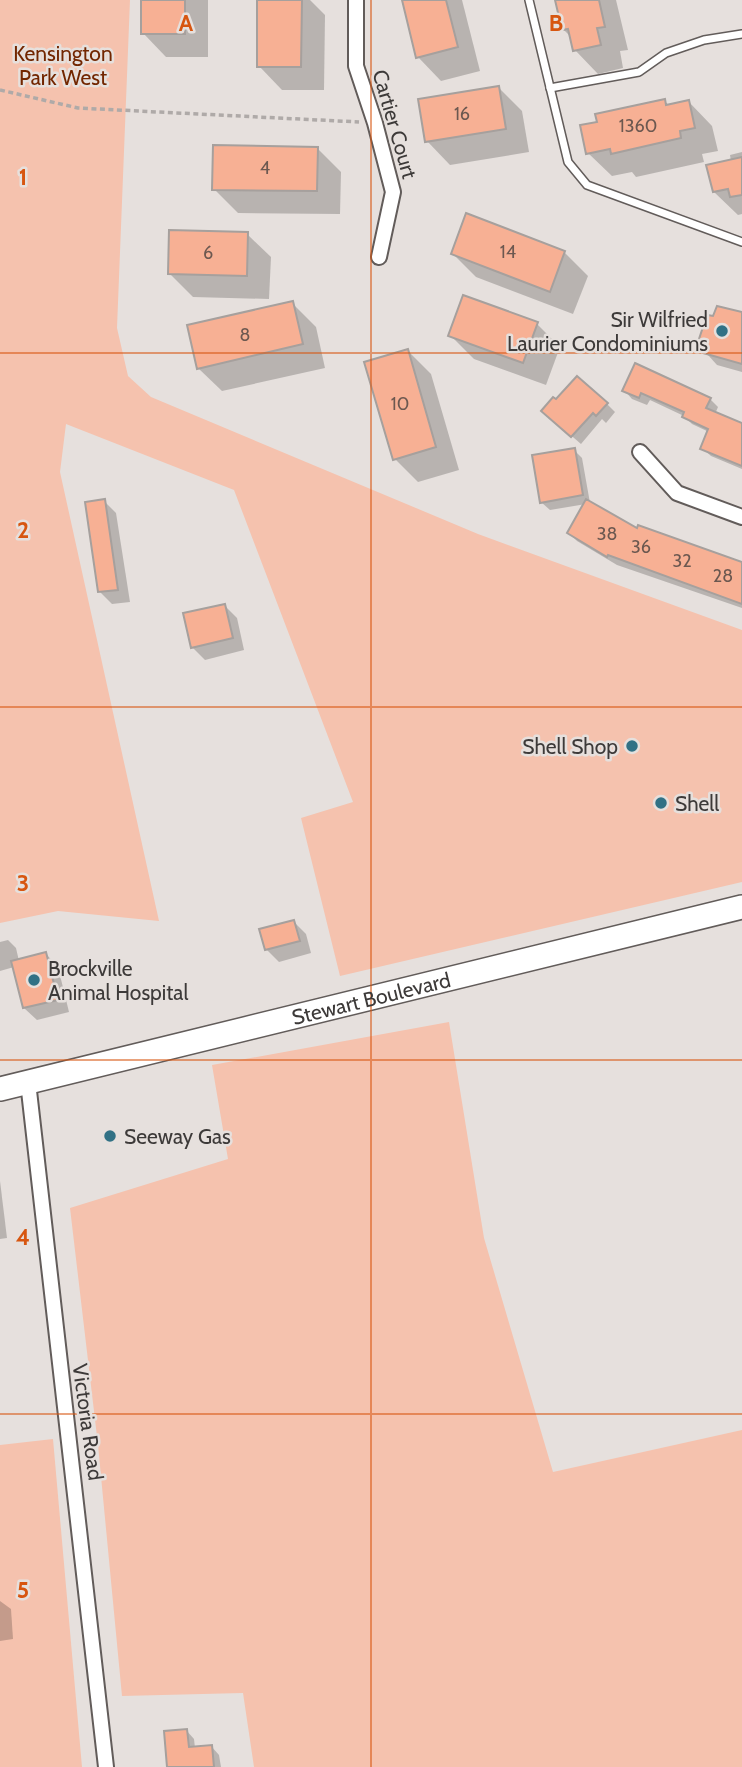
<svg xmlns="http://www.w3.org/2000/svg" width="742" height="1767" font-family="Cabin,sans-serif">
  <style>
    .green { fill: #f5c2ae }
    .shadow { fill: #0003 }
    .building { fill: #f7b094; stroke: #a6a09d; stroke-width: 2 }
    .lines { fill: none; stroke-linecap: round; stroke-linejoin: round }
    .lane-casing { stroke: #625c5a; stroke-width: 10 }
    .street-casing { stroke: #625c5a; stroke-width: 18 }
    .primary-casing { stroke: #625c5a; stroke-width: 26 }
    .path { stroke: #afaaa8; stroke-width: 3.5; stroke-dasharray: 5 3.5; stroke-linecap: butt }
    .lane { stroke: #fff; stroke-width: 7 }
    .street { stroke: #fff; stroke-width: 14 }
    .primary { stroke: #fff; stroke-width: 23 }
    .grid { fill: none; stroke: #d75610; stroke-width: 2; stroke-opacity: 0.55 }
    .poi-dot { fill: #317185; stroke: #e6e0dd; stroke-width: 2.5 }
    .labels { text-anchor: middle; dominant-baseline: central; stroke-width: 5; stroke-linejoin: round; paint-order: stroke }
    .number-label { font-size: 18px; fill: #6c5850 }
    .park-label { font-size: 21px; fill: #722600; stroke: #e6e0dd }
    .street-label { font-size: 21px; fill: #3d3a39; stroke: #e6e0dd }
    .poi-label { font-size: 21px; fill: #3d3a39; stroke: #e6e0dd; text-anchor: start }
    .grid-label { font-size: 23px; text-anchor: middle; font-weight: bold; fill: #d75610; stroke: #e6e0dd; stroke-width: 5; stroke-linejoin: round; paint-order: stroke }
  </style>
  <rect width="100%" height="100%" fill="#e6e0dd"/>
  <g class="green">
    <polygon points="0,0 130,0 117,328 128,376 151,397 478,534 742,630 742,882 340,976 301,818 353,802 234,490 66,424 60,472 159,921 58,911 0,923"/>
    <polygon points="449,1022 484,1238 553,1472 742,1430 742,1767 254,1767 243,1693 122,1696 98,1445 70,1208 228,1159 212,1065"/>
    <polygon points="53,1439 82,1767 0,1767 0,1445"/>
  </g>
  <g class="shadow">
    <polygon points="143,0 208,0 208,57 166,57 143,33"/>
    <polygon points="259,0 310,0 325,15 324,90 282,90 259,66"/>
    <polygon points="404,0 462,0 480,71 441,81 418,57"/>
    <polygon points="557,0 616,0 628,50 620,51 623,68 598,74 575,50 572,38 563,29"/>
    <polygon points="499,88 522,111 529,152 450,165 427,141"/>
    <polygon points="664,101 670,106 689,102 712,126 718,151 702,154 704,162 636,177 632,172 612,176 588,153 599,123"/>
    <polygon points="317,148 341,172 340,214 238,213 214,189"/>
    <polygon points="742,152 742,214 738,215 714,192 731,161 730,155"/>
    <polygon points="247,234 271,257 269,299 193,297 169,273"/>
    <polygon points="564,252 588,276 573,314 476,277 453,254"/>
    <polygon points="292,303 316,327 325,368 222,391 198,368"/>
    <polygon points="742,314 742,372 717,365 699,345"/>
    <polygon points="537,324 560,347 546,385 474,359 450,335"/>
    <polygon points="408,351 431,374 459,470 418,482 395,459"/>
    <polygon points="624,390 710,399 718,407 715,414 742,425 742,469 711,456 702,448 709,432 692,424 684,416 650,400 647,405 632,399"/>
    <polygon points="607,404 615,412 606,423 602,419 581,444 552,419"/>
    <polygon points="574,450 582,458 590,503 638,531 742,565 742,608 617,565 577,541 569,533 586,504 550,510 541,502"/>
    <polygon points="104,501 116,513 130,602 112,604 100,592"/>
    <polygon points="225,606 237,618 244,650 205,660 192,647"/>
    <polygon points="294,922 306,934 311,953 279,962 266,949"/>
    <polygon points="8,940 16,948 19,961 46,954 58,967 69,1012 37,1020 24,1008 14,967 0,971 0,942"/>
    <polygon points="0,1181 7,1238 0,1239"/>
    <polygon points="0,1601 11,1609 13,1639 0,1641"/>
    <polygon points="186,1730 194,1739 195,1748 211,1746 219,1755 221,1767 169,1767"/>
  </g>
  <g class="building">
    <rect x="141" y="0" width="44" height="34"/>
    <polygon points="257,0 302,0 301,67 257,67"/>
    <polygon points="402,0 446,0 458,47 416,58"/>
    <polygon points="555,0 599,0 605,27 597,28 601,45 573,51 568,29 562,30"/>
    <polygon points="499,86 506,129 425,142 418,99"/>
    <polygon points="665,99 666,105 689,100 695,128 680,131 681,138 611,154 610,149 586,154 580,125 597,122 595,114"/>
    <polygon points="213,145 318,147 317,191 212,190"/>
    <polygon points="742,157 742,195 730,197 728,189 713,192 706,165"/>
    <polygon points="466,213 565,251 550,292 451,254"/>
    <polygon points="169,230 248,232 247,276 168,274"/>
    <polygon points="463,295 538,322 523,363 448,336"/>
    <polygon points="293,301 303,344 197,369 187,325"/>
    <polygon points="717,306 742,312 742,364 703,353 704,347 697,345 707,315 713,316"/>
    <polygon points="408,349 436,447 393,460 364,362"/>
    <polygon points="635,363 711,398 706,408 742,423 742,466 700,449 708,429 682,417 684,412 641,393 639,398 622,391"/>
    <polygon points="577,376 608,403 596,416 593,413 571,437 541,411 553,397 556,399"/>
    <polygon points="575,448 583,495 540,503 532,455"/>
    <polygon points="105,499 118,590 98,592 85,502"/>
    <polygon points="586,499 637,528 638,525 742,562 742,604 608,555 607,557 567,533"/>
    <polygon points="225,604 233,638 191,648 183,613"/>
    <polygon points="294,920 300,941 265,950 259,929"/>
    <polygon points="46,952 58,1000 23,1008 11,961"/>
    <polygon points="187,1729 189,1747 212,1745 214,1767 167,1767 164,1731"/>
  </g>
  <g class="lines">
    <g class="lane-casing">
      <g id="lane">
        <polyline points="529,0 568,162 587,185 742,242"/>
        <polyline points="550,88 639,72 666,53 704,40 742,34"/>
      </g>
    </g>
    <g class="street-casing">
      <g id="street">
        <polyline points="356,0 356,66 375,123 393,192 379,257"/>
        <polyline points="640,452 677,493 742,517"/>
        <path d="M28 1082C52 1311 82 1538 106 1767"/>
      </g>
    </g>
    <g class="primary-casing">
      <g id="primary">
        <path id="s1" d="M0 1089 742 907"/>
      </g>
    </g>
    <polyline class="path" points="0,90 78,108 359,122"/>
    <use href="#lane" class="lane"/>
    <use href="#street" class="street"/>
    <use href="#primary" class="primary"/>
  </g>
  <path class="grid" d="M371 0V1767M0 353H742M0 707H742M0 1060H742M0 1414H742"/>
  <g class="poi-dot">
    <circle cx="722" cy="331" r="7"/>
    <circle cx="632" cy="746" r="7"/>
    <circle cx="661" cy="803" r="7"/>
    <circle cx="34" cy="980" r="7"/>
    <circle cx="110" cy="1136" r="7"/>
  </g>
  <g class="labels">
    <g class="number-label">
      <text x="462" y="114">16</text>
      <text x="638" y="126">1360</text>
      <text x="265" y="168">4</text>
      <text x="508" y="252">14</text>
      <text x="208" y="253">6</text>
      <text x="245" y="335">8</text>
      <text x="400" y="404">10</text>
      <text x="607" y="534">38</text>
      <text x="641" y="547">36</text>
      <text x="682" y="561">32</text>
      <text x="723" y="576">28</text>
    </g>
    <g class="park-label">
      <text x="63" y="53">Kensington<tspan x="63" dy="24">Park West</tspan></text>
    </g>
    <g class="street-label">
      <text transform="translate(395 124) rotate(74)">Cartier Court</text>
      <text stroke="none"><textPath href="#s1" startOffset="382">Stewart Boulevard</textPath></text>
      <text transform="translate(88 1422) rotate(82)">Victoria Road</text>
    </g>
    <g class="poi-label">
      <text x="708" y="319" text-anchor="end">Sir Wilfried<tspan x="708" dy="24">Laurier Condominiums</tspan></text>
      <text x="618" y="746" text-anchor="end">Shell Shop</text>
      <text x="675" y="803">Shell</text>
      <text x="48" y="968">Brockville<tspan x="48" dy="24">Animal Hospital</tspan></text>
      <text x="124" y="1136">Seeway Gas</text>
    </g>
  </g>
  <g class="grid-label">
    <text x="186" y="31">A</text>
    <text x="556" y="31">B</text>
    <text x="23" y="185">1</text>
    <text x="23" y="538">2</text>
    <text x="23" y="891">3</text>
    <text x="23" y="1245">4</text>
    <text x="23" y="1598">5</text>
  </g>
</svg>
